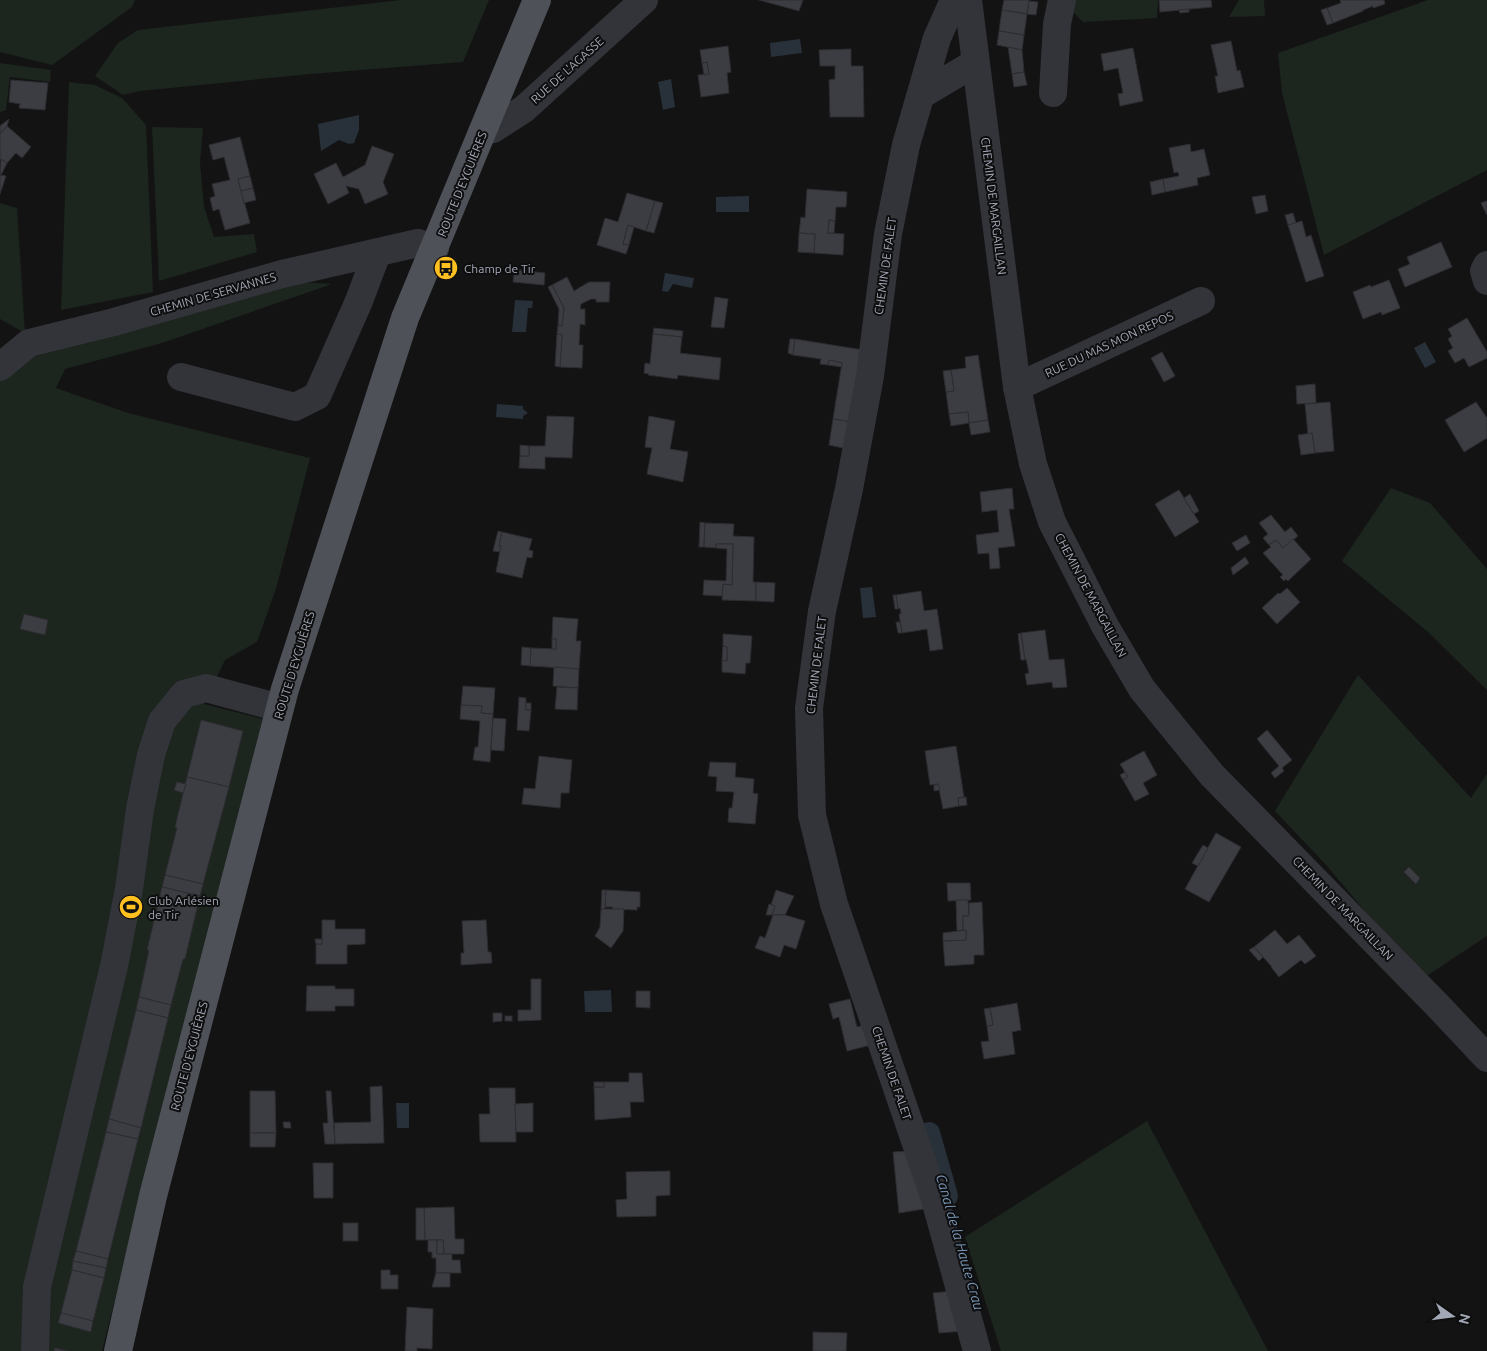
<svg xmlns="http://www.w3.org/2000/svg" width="1487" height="1351" font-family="Ubuntu,sans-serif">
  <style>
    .green { fill: #1c251e }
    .water { fill: #283139 }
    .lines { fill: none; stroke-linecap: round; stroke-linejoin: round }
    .canal { stroke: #283139; stroke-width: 22 }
    .building { fill: #3c3d42; stroke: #2d2c31 }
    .minor { stroke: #33343a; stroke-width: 28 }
    .major { stroke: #4f5159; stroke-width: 28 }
    .labels { text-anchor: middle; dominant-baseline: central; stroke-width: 4; stroke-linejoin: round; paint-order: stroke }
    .street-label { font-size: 12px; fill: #a3a8b6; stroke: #0e0e0f }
    .poi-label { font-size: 12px; fill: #a3a8b6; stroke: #0e0e0f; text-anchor: start }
    .water-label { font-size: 14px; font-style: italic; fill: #7794b4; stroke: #0e0e0f }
  </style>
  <rect width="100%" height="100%" fill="#131314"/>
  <g class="green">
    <polygon points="0,0 135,0 132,7 52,65 0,52"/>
    <polygon points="401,0 489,0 463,62 310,74 140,91 123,95 95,76 118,43 138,30"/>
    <polygon points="1074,0 1158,0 1157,18 1083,22 1072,11"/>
    <polygon points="1239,0 1264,0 1265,16 1229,17"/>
    <polygon points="1428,0 1487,0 1487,170 1324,255 1282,93 1278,53"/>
    <polygon points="0,63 51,70 50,82 10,77 6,110 0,112"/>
    <polygon points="69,82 95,85 122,98 146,125 153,292 61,310"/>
    <polygon points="152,127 203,128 200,162 204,207 214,237 254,234 257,252 159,281"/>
    <polygon points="0,203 17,208 25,333 0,319"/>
    <polygon points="285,281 332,284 162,343 65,369 56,388 128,413 310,458 276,589 257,642 225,660 204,704 263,719 102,1351 0,1351 0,380 25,360 70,342"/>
    <polygon points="1391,488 1430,503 1487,569 1487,690 1428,632 1342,561"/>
    <polygon points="1358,675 1471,798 1487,774 1487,936 1422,979 1327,866 1275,811"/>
    <polygon points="1147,1121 1268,1351 1001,1351 965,1237"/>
  </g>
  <g class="water">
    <polygon points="800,39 802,53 771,57 770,43"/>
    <polygon points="671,79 675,107 663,110 658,82"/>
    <polygon points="359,115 359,130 354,143 349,144 339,140 321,151 318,124"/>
    <polygon points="749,196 749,212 716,212 716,197"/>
    <polygon points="665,273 694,278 692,288 673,284 668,292 662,291"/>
    <polygon points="515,300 533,301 532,308 528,308 526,332 512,332"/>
    <polygon points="1425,342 1436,362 1425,368 1414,348"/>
    <polygon points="497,404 523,406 523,409 528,413 523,416 523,419 496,417"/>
    <polygon points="872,587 876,617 863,618 860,588"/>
    <polygon points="611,990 612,1012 585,1012 584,991"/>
    <polygon points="396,1103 409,1103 409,1128 397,1128"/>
  </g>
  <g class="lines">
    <polyline class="canal" points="929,1133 947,1196"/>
  </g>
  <g class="building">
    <polygon points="759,0 803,0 799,11"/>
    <polygon points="1004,0 1029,0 1027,14 1002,10"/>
    <polygon points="1159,0 1211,0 1212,7 1160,12"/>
    <polygon points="1340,0 1384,0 1385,4 1373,8 1373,6 1363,10 1363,11 1333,23 1327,8 1341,3"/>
    <polygon points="1029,1 1038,2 1036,15 1027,14"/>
    <polygon points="1327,8 1333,23 1327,25 1321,10"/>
    <polygon points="1189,9 1189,12 1180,13 1179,10"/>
    <polygon points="1002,10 1027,14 1024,35 999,31"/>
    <polygon points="999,31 1024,35 1022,50 997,45"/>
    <polygon points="1231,41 1237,71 1240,70 1244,87 1218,93 1215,76 1218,76 1211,45"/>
    <polygon points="728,46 731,72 727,73 729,93 701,97 698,75 709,74 707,62 702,63 700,50"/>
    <polygon points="1008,47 1022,50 1024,72 1012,74"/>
    <polygon points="1133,48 1143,101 1120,106 1118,94 1123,93 1118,68 1104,71 1101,54"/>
    <polygon points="851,49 851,66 863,66 864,117 830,117 829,80 835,79 835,66 820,66 819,50"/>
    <polygon points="707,62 709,74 704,75 702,63"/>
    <polygon points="1024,72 1027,85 1014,87 1012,74"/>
    <polygon points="11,80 48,83 45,110 19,108 20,104 9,102"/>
    <polygon points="9,119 7,126 0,134 0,126"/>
    <polygon points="7,126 31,147 22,158 16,153 7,163 1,159 0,160 0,134"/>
    <polygon points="240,137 250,176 238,179 250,223 225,230 219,209 213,211 210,198 215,196 212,184 230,180 224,157 213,160 209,145"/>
    <polygon points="1190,144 1191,152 1204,149 1210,175 1197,178 1198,185 1165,192 1163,179 1179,176 1178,172 1174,173 1169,148"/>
    <polygon points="372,146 394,154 383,182 388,194 365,204 359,189 346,186 349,193 328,204 314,174 336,163 343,177 365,165"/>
    <polygon points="1,159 7,163 1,175 0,175"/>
    <polygon points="0,175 6,176 0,194"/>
    <polygon points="250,176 253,188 241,191 238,179"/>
    <polygon points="1163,179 1165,192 1152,195 1150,182"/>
    <polygon points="253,188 256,200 244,203 241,191"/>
    <polygon points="807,189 847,192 846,207 836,207 835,221 829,220 828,233 844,234 843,255 814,253 815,234 799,233 801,217 805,218"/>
    <polygon points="627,193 655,201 646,231 628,225 623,244 629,245 626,254 597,245 605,218 618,222"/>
    <polygon points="1265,195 1268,211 1256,214 1252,197"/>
    <polygon points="655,201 663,203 654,233 646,231"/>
    <polygon points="1487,201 1487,215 1481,203"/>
    <polygon points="1293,213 1296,223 1288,225 1285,215"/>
    <polygon points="829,220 835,221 834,233 828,233"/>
    <polygon points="1302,221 1306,237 1311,235 1324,276 1306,282 1288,225"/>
    <polygon points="628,225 634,227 629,245 623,244"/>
    <polygon points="799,233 815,234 814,253 798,252"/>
    <polygon points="1441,242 1452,267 1405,287 1398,269 1410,264 1407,257"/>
    <polygon points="519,270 545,273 544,285 513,282 514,275 519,275"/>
    <polygon points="567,277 574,291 589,282 610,282 609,302 596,302 596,299 591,299 581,304 580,309 585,309 585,325 580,324 579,345 583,345 582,368 560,367 562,335 557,334 558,325 562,326 564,308 552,285"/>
    <polygon points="1389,280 1400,308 1382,315 1381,312 1363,319 1353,292 1370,285 1371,287"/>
    <polygon points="552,285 564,308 562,326 558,325 559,309 548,287"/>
    <polygon points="715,297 728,299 724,328 711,327"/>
    <polygon points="1467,318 1487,352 1487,358 1469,367 1464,358 1455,363 1448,351 1453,348 1448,339 1452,336 1448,329"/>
    <polygon points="654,328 683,331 682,337 653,334"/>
    <polygon points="557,334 562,335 560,367 555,366"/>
    <polygon points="653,334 682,337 680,353 721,358 719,380 678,375 677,379 648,375 649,374 644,373 645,363 650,364"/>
    <polygon points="790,339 795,339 793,355 788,353"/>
    <polygon points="795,339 863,350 852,422 833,419 842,363 829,360 828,365 820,364 821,359 793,355"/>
    <polygon points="1162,352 1175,376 1164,382 1151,358"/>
    <polygon points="978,355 988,420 969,423 968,412 949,414 946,392 954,391 951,370 966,368 965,357"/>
    <polygon points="829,360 842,363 842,367 828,365"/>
    <polygon points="951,370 954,391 946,392 943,371"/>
    <polygon points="1315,384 1316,403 1297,404 1296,386"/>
    <polygon points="1330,402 1334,451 1315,453 1312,433 1308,434 1305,404"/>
    <polygon points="1476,402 1487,418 1487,438 1464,452 1445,420"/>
    <polygon points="968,412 969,423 951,426 949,414"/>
    <polygon points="547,416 574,417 572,458 545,457 545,469 519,468 520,456 529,456 529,446 545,446"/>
    <polygon points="649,416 675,421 670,449 688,452 683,482 647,474 652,448 645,447"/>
    <polygon points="833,419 852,422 848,449 829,445"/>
    <polygon points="988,420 990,432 971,435 969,423"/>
    <polygon points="1312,433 1315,453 1301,455 1298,435"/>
    <polygon points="520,445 529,446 529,456 520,456"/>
    <polygon points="1012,488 1014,509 1009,509 1015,546 998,548 1000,568 990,569 989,553 978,554 976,535 999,532 997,510 982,512 980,492"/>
    <polygon points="1179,490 1199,522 1175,537 1155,504"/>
    <polygon points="1190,494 1199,511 1194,514 1184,498"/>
    <polygon points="1271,515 1285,532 1291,527 1298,536 1283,548 1276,540 1269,545 1263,538 1268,534 1259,523"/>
    <polygon points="700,522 705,523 704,547 699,547"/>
    <polygon points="705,523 734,524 733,536 754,537 753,582 756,582 756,601 722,600 723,584 732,585 733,544 716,544 716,548 704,547"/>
    <polygon points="498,531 502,532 499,546 501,546 500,552 493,551"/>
    <polygon points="502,532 532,539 529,550 533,551 532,558 527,557 522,578 496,572 501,546 499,546"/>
    <polygon points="1246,535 1250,543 1237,551 1232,543"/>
    <polygon points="1293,539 1311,559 1288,581 1286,579 1284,581 1280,577 1283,575 1263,553 1271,547 1269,545 1276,540 1283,548"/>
    <polygon points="716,544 733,544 732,585 723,584 722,596 703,595 704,580 726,581 727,549 716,548"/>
    <polygon points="1245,557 1249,563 1233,575 1231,568"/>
    <polygon points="756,582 775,583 774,602 756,601"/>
    <polygon points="1287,588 1300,602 1277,624 1262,608 1278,593 1280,594"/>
    <polygon points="921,591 924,611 937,609 943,649 930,651 927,629 902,633 899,614 901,614 900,608 898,609 896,595"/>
    <polygon points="893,595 896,595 898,609 895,609"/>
    <polygon points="24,614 48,620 45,635 20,629"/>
    <polygon points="553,617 578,619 576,641 581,641 579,669 530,666 531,648 556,649 556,639 552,639"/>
    <polygon points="896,622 900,622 902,633 898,633"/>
    <polygon points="1045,630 1049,660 1064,659 1067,687 1053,688 1052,682 1027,685 1025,674 1029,673 1026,659 1025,660 1021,633"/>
    <polygon points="1021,633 1025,660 1021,660 1018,634"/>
    <polygon points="723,634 752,636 750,663 746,663 745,674 722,672 722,660 727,661 727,647 723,646"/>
    <rect x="552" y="639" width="4" height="10"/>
    <polygon points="723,646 727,647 727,661 722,660"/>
    <polygon points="522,647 531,648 530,666 521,665"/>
    <polygon points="554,667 579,669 578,688 553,686"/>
    <polygon points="463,686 495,688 493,714 481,713 482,706 461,705"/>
    <polygon points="557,687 578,688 577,710 555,709"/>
    <polygon points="519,697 526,698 526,710 531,710 529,731 517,730"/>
    <rect x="526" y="703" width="5" height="7"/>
    <polygon points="461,705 482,706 481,713 493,714 490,762 473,760 475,747 478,747 480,721 460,719"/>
    <polygon points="493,718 506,719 504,751 491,750"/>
    <polygon points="201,720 243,731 229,787 187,777"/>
    <polygon points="1267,730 1292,760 1282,768 1284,771 1275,778 1271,773 1279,766 1257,739"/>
    <polygon points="956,746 964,797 958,798 959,806 943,809 938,784 930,785 925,751"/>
    <polygon points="1144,751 1157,775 1143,783 1149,794 1135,801 1123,780 1128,777 1120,764"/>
    <polygon points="539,756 572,760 569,793 561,793 560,808 522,804 524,788 535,789"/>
    <polygon points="710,762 736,763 735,777 754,779 753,793 758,794 755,824 728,822 729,808 732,808 734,792 716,791 717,777 708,776"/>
    <polygon points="1125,772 1128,777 1123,780 1120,775"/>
    <polygon points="187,777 229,787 203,884 165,875 177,828 175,827"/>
    <polygon points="177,782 186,784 183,793 174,790"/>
    <polygon points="938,784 940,790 934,791 934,785"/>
    <polygon points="966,797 967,805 959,806 958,798"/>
    <polygon points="1216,833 1241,847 1209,902 1185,889"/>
    <polygon points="1203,845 1208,848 1198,866 1192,863"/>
    <polygon points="1409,867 1420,878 1416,884 1404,872"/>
    <polygon points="165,875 203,884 200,896 162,887"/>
    <polygon points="947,883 970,883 971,900 948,901"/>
    <polygon points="162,887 200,896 185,959 183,959 171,1005 139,997 149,950 147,950"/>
    <polygon points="602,890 606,890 605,909 601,909"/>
    <polygon points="606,890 640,892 640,907 637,907 637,910 612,909 613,907 605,907"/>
    <polygon points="776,890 794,896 785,915 772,915 775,906 771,905"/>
    <polygon points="956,900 968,900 969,916 963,916 963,930 957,931"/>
    <polygon points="982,902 984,955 974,955 974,964 945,966 943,941 966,940 966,930 963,930 963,916 969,916 969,903"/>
    <polygon points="769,904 775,906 772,915 766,915"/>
    <polygon points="601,909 624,909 623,931 611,948 595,936 600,927"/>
    <polygon points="773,915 785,915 805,921 796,949 784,945 780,957 755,948 760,936 765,938"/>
    <polygon points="322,920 335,920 335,929 365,929 365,944 347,945 347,964 316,964 316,944 322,944"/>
    <polygon points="486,920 488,952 491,952 492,963 461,965 461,953 464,953 462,921"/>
    <polygon points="966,930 966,940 943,941 943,933"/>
    <polygon points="1275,930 1287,944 1299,935 1316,956 1305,964 1301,960 1279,977 1271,967 1272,967 1254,947"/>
    <polygon points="315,939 322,939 322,944 316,944"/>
    <polygon points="1254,947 1263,957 1259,961 1249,950"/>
    <polygon points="531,979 541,979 541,1020 518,1021 518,1010 531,1010"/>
    <polygon points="307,986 335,986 335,989 354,989 354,1006 335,1006 335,1011 306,1011"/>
    <polygon points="636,991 650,991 650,1008 636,1007"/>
    <polygon points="139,997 171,1005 168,1018 136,1010"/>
    <polygon points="850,999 857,1027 865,1025 871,1045 847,1051 839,1017 833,1019 829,1004"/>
    <polygon points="1017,1003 1021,1030 1012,1032 1015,1054 984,1059 981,1042 989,1041 987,1026 993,1025 990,1008"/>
    <polygon points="990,1008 993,1025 987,1026 984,1009"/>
    <polygon points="136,1010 168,1018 141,1128 109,1119"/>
    <polygon points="493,1013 502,1013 502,1021 493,1022"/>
    <rect x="505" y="1016" width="7" height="5"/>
    <polygon points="629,1073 642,1073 644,1102 630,1102 631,1117 595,1120 594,1087 604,1087 604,1082 629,1082"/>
    <rect x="594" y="1082" width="10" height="5"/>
    <polygon points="382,1086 384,1143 335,1144 334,1123 371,1122 370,1087"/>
    <polygon points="489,1088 515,1088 516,1142 480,1142 479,1114 490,1114"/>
    <polygon points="250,1091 275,1091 276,1133 250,1133"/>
    <polygon points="326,1091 331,1091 335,1144 325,1144 323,1123 328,1123"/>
    <polygon points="533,1103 533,1132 516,1132 515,1104"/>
    <polygon points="109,1119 141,1128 138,1139 106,1132"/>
    <polygon points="283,1122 290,1122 291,1128 284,1128"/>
    <polygon points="106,1132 138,1139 108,1259 76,1251"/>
    <polygon points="250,1133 276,1133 275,1147 250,1147"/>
    <polygon points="912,1151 930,1208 899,1213 893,1152"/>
    <polygon points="313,1163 333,1163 333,1198 314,1198"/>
    <polygon points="670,1171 670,1195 656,1196 656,1216 617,1217 616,1200 627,1199 626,1172"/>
    <polygon points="454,1207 455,1239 464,1239 464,1254 444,1254 443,1240 425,1240 424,1208"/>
    <polygon points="416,1208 424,1208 425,1240 416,1240"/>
    <rect x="343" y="1223" width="15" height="18"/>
    <polygon points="428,1240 437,1240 437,1254 452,1254 452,1260 460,1260 461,1273 436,1273 436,1258 432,1258 432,1252 428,1252"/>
    <polygon points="437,1240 443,1240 444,1254 437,1254"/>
    <polygon points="76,1251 108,1259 106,1268 73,1261"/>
    <polygon points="73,1261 106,1268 104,1278 72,1270"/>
    <polygon points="72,1270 104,1278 93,1321 61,1313"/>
    <polygon points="381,1270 390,1270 390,1275 398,1275 398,1289 381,1289"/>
    <polygon points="436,1273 450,1273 450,1287 432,1287"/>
    <polygon points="953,1291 964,1331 939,1333 933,1293"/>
    <polygon points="407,1307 433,1309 432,1349 417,1348 417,1351 405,1351"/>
    <polygon points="61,1313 93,1321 91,1332 58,1323"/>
    <polygon points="813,1332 847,1333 846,1351 813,1351"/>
    <polygon points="55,1348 68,1351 54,1351"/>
  </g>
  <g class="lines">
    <g class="minor">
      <polyline points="954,0 937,38 906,145 888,234 870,376 849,489 822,611 809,708 812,815 834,904 934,1196 977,1351"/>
      <polyline points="968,0 1017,387 1033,464 1052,522 1105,626 1142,689 1212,775 1440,1008 1487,1058"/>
      <polyline points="1053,93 1057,24 1062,0"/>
      <polyline points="921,95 975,63"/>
      <polyline points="483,131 493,129 524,109 644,0"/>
      <polyline points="1487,265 1484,271 1487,281"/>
      <polyline points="0,367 29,343 114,322 282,274 418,243 435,249"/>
      <polyline points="181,377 295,407 317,396 359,301 377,253"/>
      <polyline points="1017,387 1201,301"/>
      <polyline points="35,1351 37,1287 114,966 129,889 140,809 151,755 162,721 184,694 206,688 280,708"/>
    </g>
    <polyline class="major" points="118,1351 153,1196 285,689 405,318 537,0"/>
  </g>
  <defs>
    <g id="bus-disc" transform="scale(1.25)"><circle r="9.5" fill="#ffc020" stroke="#0e0e0f"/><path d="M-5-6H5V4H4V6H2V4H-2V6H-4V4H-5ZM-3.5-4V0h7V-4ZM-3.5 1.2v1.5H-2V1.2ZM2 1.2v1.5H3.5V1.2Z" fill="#111"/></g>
    <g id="stadium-disc" transform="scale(1.25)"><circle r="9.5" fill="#ffc020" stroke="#0e0e0f"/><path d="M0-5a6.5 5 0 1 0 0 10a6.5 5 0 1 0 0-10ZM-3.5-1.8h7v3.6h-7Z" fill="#111"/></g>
  </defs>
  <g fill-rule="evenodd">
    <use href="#bus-disc" x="446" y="268"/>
    <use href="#stadium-disc" x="131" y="907"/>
  </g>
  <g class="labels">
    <g class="street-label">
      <text transform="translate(567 70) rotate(-42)">RUE DE L'AGASSE</text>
      <text transform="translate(462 184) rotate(-68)">ROUTE D'EYGUIÈRES</text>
      <text transform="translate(994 206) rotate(83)">CHEMIN DE MARGAILLAN</text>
      <text transform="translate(885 266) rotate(-82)">CHEMIN DE FALET</text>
      <text transform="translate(213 294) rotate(-16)">CHEMIN DE SERVANNES</text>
      <text transform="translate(1109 344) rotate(-25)">RUE DU MAS MON REPOS</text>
      <text transform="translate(1091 595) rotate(62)">CHEMIN DE MARGAILLAN</text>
      <text transform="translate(294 665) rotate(-73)">ROUTE D'EYGUIÈRES</text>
      <text transform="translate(816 665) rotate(-83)">CHEMIN DE FALET</text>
      <text transform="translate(1343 908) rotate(46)">CHEMIN DE MARGAILLAN</text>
      <text transform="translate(189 1056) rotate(-75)">ROUTE D'EYGUIÈRES</text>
      <text transform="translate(892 1073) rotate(71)">CHEMIN DE FALET</text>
    </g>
    <g class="poi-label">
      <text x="464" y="268">Champ de Tir</text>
      <text x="148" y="900">Club Arlésien<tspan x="148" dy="14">de Tir</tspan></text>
    </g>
    <g class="water-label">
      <text transform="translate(960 1242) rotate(74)">Canal de la Haute Crau</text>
    </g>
  </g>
  <g transform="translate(1452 1316) rotate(104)" stroke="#0e0e0f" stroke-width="4" paint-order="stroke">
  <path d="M0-4L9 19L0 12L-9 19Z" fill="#a3a8b6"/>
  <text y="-8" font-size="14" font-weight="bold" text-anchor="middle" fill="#a3a8b6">N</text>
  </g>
</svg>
